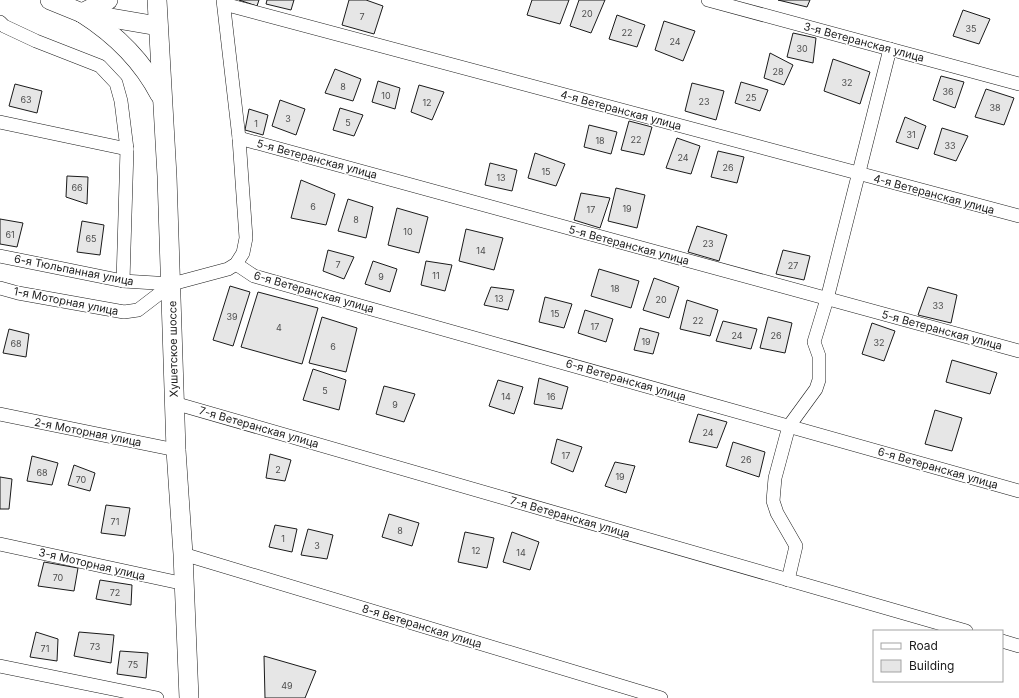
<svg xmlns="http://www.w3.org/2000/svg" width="1019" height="698" font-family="Inter,sans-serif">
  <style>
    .building { fill: #e6e6e6; stroke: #1a1a1a }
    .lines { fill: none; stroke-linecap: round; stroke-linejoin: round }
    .minor-casing { stroke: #1a1a1a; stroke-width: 14 }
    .secondary-casing { stroke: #1a1a1a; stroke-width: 20 }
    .minor { stroke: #fff; stroke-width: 13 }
    .secondary { stroke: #fff; stroke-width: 19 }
    .labels { text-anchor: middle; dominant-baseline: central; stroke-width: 3; stroke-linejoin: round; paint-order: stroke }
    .number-label { font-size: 9px; fill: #4d4d4d }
    .street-label { font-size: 11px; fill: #1a1a1a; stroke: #fff }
  </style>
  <rect width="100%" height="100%" fill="#fff"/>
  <g class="building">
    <polygon points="239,0 259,0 257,6"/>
    <polygon points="267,0 294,0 291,10 266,4"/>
    <polygon points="349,0 366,0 383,6 374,34 342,25"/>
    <polygon points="532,0 569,0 560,24 527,15"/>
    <polygon points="579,0 605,0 591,33 570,26"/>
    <polygon points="778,0 810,0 807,7"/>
    <polygon points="963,10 990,19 979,44 953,36"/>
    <polygon points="617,15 645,25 637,47 609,39"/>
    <polygon points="664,21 695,31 683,61 655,50"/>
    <polygon points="793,33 816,38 813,63 787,57"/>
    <polygon points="770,53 793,65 784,85 764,78"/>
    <polygon points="833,59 870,72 860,104 824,91"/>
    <polygon points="335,69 361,79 353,101 325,93"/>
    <polygon points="941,76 964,82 955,108 933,100"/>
    <polygon points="378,81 400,88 395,109 372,102"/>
    <polygon points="741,82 768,90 760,111 735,103"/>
    <polygon points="692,83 724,91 716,120 685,111"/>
    <polygon points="15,84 42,91 37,113 9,106"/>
    <polygon points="419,85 444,92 432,120 411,112"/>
    <polygon points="986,89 1014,98 1004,125 975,117"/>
    <polygon points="280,100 305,109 296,135 272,126"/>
    <polygon points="340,108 363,115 354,136 333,130"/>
    <polygon points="249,109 268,115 263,135 245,130"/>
    <polygon points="905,117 926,126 918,149 896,142"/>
    <polygon points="629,121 652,127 644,155 621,150"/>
    <polygon points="589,125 617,132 611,154 584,147"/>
    <polygon points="942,128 968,136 956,161 934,154"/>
    <polygon points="677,138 700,146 691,174 666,168"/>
    <polygon points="718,151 744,157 737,183 711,177"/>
    <polygon points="535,153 565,164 556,186 528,178"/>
    <polygon points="490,163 517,170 512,191 485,185"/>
    <polygon points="67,176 88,177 87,204 66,197"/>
    <polygon points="301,180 335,194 326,225 291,218"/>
    <polygon points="616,188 645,195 637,228 608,221"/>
    <polygon points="581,193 610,198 600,228 574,220"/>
    <polygon points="348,199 373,207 366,238 338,231"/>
    <polygon points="397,208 428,217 419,253 388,245"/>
    <polygon points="0,219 23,223 17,247 0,244"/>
    <polygon points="82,221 104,225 100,255 77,252"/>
    <polygon points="697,226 727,235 719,261 688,252"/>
    <polygon points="466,229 503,238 494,270 459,261"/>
    <polygon points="328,250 354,257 344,279 323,271"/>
    <polygon points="783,250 810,256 804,280 776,274"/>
    <polygon points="373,261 397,269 390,292 365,284"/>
    <polygon points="426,261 452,265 445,291 421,285"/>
    <polygon points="599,269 639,281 631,308 591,296"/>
    <polygon points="654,278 679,287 669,318 643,310"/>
    <polygon points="230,286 250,292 233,346 213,340"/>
    <polygon points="491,287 514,290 508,310 484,305"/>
    <polygon points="928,287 957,295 951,323 918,315"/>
    <polygon points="258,292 318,308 302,364 241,347"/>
    <polygon points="545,297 572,304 564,328 539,322"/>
    <polygon points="687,300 718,310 710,336 680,329"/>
    <polygon points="585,310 613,319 606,342 578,333"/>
    <polygon points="322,317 357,328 346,372 309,363"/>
    <polygon points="768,317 792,323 785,353 760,348"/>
    <polygon points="723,321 757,329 751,349 716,341"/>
    <polygon points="872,323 895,331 884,361 862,354"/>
    <polygon points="640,328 659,333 653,354 634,350"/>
    <polygon points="9,329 29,334 26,357 3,353"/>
    <polygon points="952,360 997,373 990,394 946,382"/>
    <polygon points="313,369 346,380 339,410 303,400"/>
    <polygon points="539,378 568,387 562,409 534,404"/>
    <polygon points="498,380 523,387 514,414 489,406"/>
    <polygon points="384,386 415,394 404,422 376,414"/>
    <polygon points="935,410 962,418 952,451 925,444"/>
    <polygon points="698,414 727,422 717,448 689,442"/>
    <polygon points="557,439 582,447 573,472 551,463"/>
    <polygon points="733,442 765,452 759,477 726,466"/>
    <polygon points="270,454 291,460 285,481 266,478"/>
    <polygon points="32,456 58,463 52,485 27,481"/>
    <polygon points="615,462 635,466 626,493 605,486"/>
    <polygon points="74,465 95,473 90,491 68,485"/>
    <polygon points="0,477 12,479 9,509 0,509"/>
    <polygon points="106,505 130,508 125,536 101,533"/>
    <polygon points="389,514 419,523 412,546 382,537"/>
    <polygon points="275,525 297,529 292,552 269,547"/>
    <polygon points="308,529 333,535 327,559 301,555"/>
    <polygon points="465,532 494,538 487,568 458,562"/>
    <polygon points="512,532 539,542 530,570 503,562"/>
    <polygon points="44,562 78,568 74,591 38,586"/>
    <polygon points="100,580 132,585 131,605 96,599"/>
    <polygon points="36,632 58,639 57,661 30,657"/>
    <polygon points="79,632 114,635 111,663 74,656"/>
    <polygon points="120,651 148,653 146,678 117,674"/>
    <polygon points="264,656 316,671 305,698 265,698"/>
  </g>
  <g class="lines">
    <g class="minor-casing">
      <g id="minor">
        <polyline points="708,0 1019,84"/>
        <polyline points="224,4 1019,216"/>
        <polyline points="0,22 4,26 36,41 100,66 116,83 121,101 127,149 123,281"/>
        <polyline points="0,122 127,149"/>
        <polyline points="239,138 1019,351"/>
        <polyline points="0,256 123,281 172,284 228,269 236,264 243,253 246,238 239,138 223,0"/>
        <polyline points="236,264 254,276 1019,491"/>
        <polyline points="0,288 18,293 124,312 138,310 172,284"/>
        <polyline points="174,403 966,631"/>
        <polyline points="0,414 176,450"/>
        <polyline points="0,544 185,584"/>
        <polyline points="183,554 661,698"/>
        <polyline points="788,580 796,546 777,513 773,501 775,478 789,426 816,389 819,380 819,356 814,342 827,299 890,49"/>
        <polyline points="1002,641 1019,646"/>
        <polyline points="0,666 157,698"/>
      </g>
    </g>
    <g class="secondary-casing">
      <g id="secondary">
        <polyline points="50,0 82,13 158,26"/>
        <polyline points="157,0 167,176 176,450 183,554 189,698"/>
        <path d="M82 13C115 34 142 60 160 95"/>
        <polyline points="82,13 108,0"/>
      </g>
    </g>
    <use href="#minor" class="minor"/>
    <use href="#secondary" class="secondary"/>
  </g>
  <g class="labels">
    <g class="number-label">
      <text x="587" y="13">20</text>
      <text x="362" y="16">7</text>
      <text x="971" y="28">35</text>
      <text x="627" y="32">22</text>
      <text x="675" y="41">24</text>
      <text x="802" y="48">30</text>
      <text x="778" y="71">28</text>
      <text x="847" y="82">32</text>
      <text x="343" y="86">8</text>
      <text x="948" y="91">36</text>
      <text x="386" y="95">10</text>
      <text x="751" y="97">25</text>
      <text x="26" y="99">63</text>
      <text x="704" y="101">23</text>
      <text x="427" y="102">12</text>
      <text x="995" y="107">38</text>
      <text x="288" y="118">3</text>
      <text x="348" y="122">5</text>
      <text x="256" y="123">1</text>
      <text x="911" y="134">31</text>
      <text x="636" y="139">22</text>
      <text x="600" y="140">18</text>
      <text x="950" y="145">33</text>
      <text x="683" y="157">24</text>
      <text x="728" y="167">26</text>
      <text x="546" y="171">15</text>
      <text x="501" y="177">13</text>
      <text x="77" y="187">66</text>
      <text x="313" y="206">6</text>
      <text x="627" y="208">19</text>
      <text x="591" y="209">17</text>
      <text x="356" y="219">8</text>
      <text x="408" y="231">10</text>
      <text x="10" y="234">61</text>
      <text x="91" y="238">65</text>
      <text x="708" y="243">23</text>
      <text x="481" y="250">14</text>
      <text x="338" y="264">7</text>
      <text x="793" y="265">27</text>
      <text x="436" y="275">11</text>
      <text x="381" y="276">9</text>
      <text x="615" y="288">18</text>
      <text x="499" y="298">13</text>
      <text x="661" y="299">20</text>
      <text x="938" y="305">33</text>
      <text x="555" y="313">15</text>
      <text x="232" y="316">39</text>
      <text x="698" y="320">22</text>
      <text x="595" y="326">17</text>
      <text x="279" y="327">4</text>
      <text x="737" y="335">24</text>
      <text x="776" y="335">26</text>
      <text x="646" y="341">19</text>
      <text x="879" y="342">32</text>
      <text x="16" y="343">68</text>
      <text x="333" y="346">6</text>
      <text x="325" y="390">5</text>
      <text x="506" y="396">14</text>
      <text x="551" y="396">16</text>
      <text x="395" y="404">9</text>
      <text x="708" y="432">24</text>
      <text x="566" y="455">17</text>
      <text x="746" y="459">26</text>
      <text x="278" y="469">2</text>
      <text x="42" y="472">68</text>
      <text x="620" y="476">19</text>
      <text x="81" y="479">70</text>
      <text x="115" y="521">71</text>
      <text x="400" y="530">8</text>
      <text x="283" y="538">1</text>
      <text x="317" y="545">3</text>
      <text x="476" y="550">12</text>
      <text x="521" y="552">14</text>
      <text x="58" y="577">70</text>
      <text x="115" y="592">72</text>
      <text x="95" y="646">73</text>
      <text x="45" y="648">71</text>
      <text x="133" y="664">75</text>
      <text x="287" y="685">49</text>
    </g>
    <g class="street-label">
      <text transform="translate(864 42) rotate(15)">3-я Ветеранская улица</text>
      <text transform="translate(621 110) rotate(15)">4-я Ветеранская улица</text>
      <text transform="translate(317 159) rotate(15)">5-я Ветеранская улица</text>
      <text transform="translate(934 194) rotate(15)">4-я Ветеранская улица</text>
      <text transform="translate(629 245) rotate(15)">5-я Ветеранская улица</text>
      <text transform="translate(74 270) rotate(11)">6-я Тюльпанная улица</text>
      <text transform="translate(314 292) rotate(16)">6-я Ветеранская улица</text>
      <text transform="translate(66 301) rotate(11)">1-я Моторная улица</text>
      <text transform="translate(942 330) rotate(15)">5-я Ветеранская улица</text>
      <text transform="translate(173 349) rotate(-91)">Хушетское шоссе</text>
      <text transform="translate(626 380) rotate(16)">6-я Ветеранская улица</text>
      <text transform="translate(259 427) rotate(16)">7-я Ветеранская улица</text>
      <text transform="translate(88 432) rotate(11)">2-я Моторная улица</text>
      <text transform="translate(938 468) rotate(16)">6-я Ветеранская улица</text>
      <text transform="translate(570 517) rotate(16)">7-я Ветеранская улица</text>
      <text transform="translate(92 564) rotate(13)">3-я Моторная улица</text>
      <text transform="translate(422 626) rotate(17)">8-я Ветеранская улица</text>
    </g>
  </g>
  <rect x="873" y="630" width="130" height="52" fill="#ffffff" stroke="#a3a3a3"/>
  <rect x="881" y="643" width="20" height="6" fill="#ffffff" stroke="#a3a3a3"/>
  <text x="909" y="650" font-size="12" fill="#1a1a1a">Road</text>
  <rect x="881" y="660" width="20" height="12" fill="#e6e6e6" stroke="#a3a3a3"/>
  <text x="909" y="670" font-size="12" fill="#1a1a1a">Building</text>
</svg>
